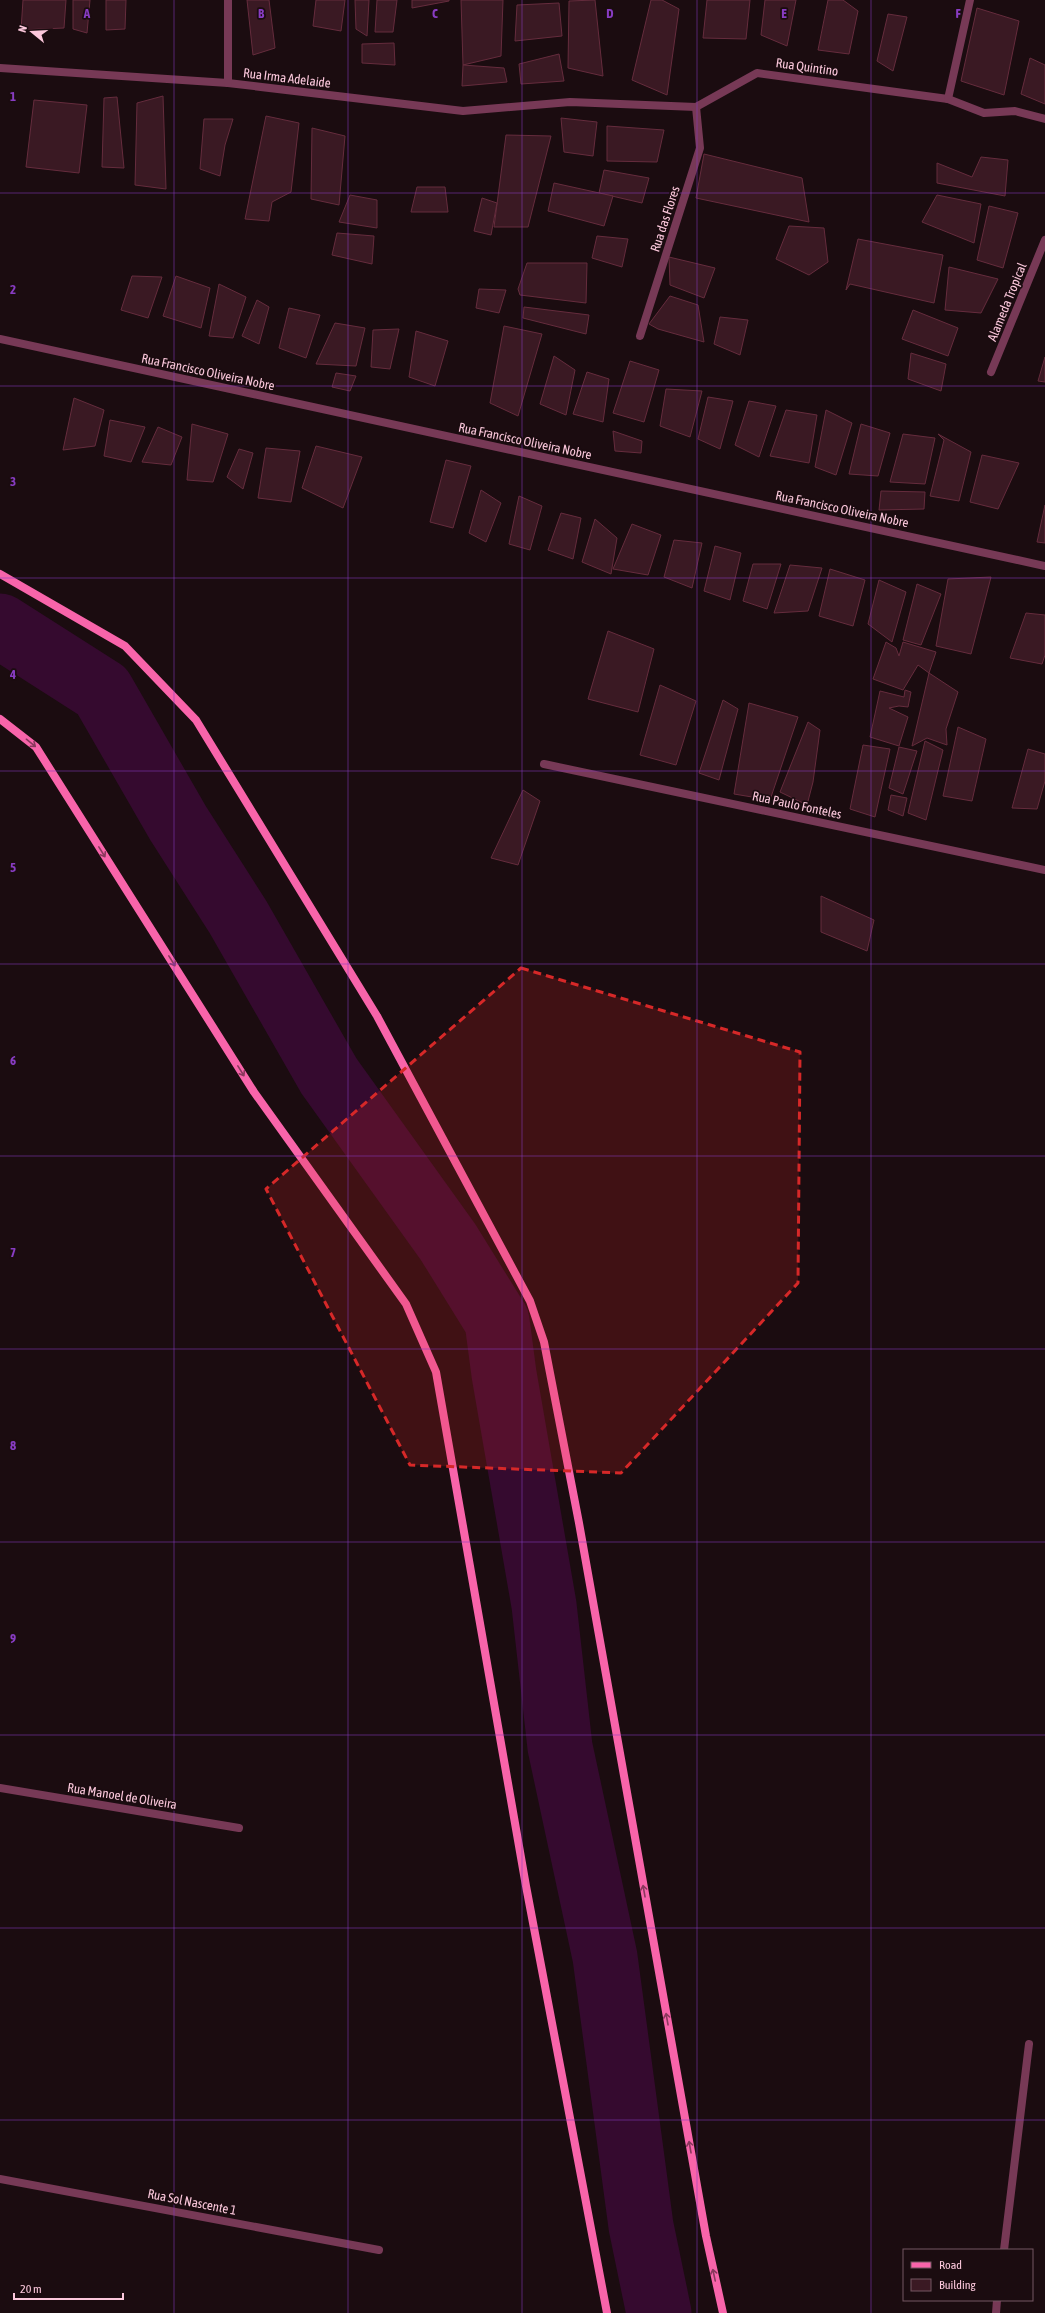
<svg xmlns="http://www.w3.org/2000/svg" width="1045" height="2313" font-family="'Asap Condensed',sans-serif">
  <style>
    .lines { fill: none; stroke-linecap: round; stroke-linejoin: round }
    .river { stroke: #350a2f; stroke-width: 65 }
    .building { fill: #3a1923; stroke: #652c3d }
    .street { stroke: #773956; stroke-width: 8 }
    .secondary { stroke: #f864aa; stroke-width: 8 }
    .oneway { stroke: #8a385d }
    .marked { fill: #d62828; fill-opacity: 0.2; stroke: #d62828; stroke-width: 3; stroke-dasharray: 8 5; stroke-linejoin: round }
    .grid { fill: none; stroke: #883cc2; stroke-width: 1; stroke-opacity: 0.55 }
    .labels { text-anchor: middle; dominant-baseline: central; stroke-width: 3.5; stroke-linejoin: round; paint-order: stroke }
    .street-label { font-size: 13px; fill: #fcc8dc; stroke: #1b0c10 }
    .grid-label { font-size: 13px; text-anchor: middle; font-weight: bold; fill: #883cc2; stroke: #1b0c10; stroke-width: 3.5; stroke-linejoin: round; paint-order: stroke }
  </style>
  <rect width="100%" height="100%" fill="#1b0c10"/>
  <g class="lines">
    <polyline class="river" points="0,626 102,691 178,823 238,917 329,1076 448,1242 497,1321 504,1374 544,1605 560,1747 605,1957 641,2226 659,2313"/>
  </g>
  <g class="building">
    <polygon points="23,0 66,0 64,28 21,30"/>
    <polygon points="73,0 90,0 87,33 73,29"/>
    <polygon points="106,0 126,0 125,29 106,30"/>
    <polygon points="247,0 269,0 275,48 253,55"/>
    <polygon points="316,0 345,0 341,31 313,26"/>
    <polygon points="355,0 369,0 367,36 356,29"/>
    <polygon points="377,0 397,0 393,32 375,32"/>
    <polygon points="412,0 449,0 449,1 412,8"/>
    <polygon points="461,0 503,0 501,56 463,65"/>
    <polygon points="595,0 603,76 568,68 569,1"/>
    <polygon points="651,0 662,0 679,9 667,95 632,80"/>
    <polygon points="707,0 750,0 746,39 703,38"/>
    <polygon points="765,0 796,0 787,46 761,35"/>
    <polygon points="828,0 843,0 858,11 849,54 818,50"/>
    <polygon points="559,3 562,36 515,41 517,5"/>
    <polygon points="977,8 1019,21 1004,95 961,81"/>
    <polygon points="888,14 907,17 893,71 877,61"/>
    <polygon points="394,43 395,65 362,63 362,44"/>
    <polygon points="559,54 564,81 521,84 519,64"/>
    <polygon points="1030,58 1045,65 1045,104 1021,94"/>
    <polygon points="463,65 504,68 507,82 462,86"/>
    <polygon points="163,96 166,189 135,185 137,103"/>
    <polygon points="117,97 124,168 102,167 104,98"/>
    <polygon points="34,100 87,105 79,173 26,167"/>
    <polygon points="266,116 299,123 291,192 272,202 269,221 245,219"/>
    <polygon points="561,118 597,122 593,156 564,152"/>
    <polygon points="204,119 233,119 225,145 220,176 200,169"/>
    <polygon points="607,126 664,130 657,162 607,161"/>
    <polygon points="312,128 345,136 339,205 311,199"/>
    <polygon points="506,135 551,136 528,227 494,227"/>
    <polygon points="704,154 802,178 809,222 696,198"/>
    <polygon points="981,157 1008,160 1005,196 937,183 937,163 972,177"/>
    <polygon points="604,170 649,178 642,203 599,193"/>
    <polygon points="554,183 613,196 604,226 548,211"/>
    <polygon points="417,187 445,187 448,212 411,212"/>
    <polygon points="350,195 377,200 377,228 339,222"/>
    <polygon points="937,195 981,204 974,243 922,222"/>
    <polygon points="482,198 497,203 491,235 474,231"/>
    <polygon points="989,206 1018,213 1003,268 977,260"/>
    <polygon points="789,226 824,228 828,262 809,275 776,259"/>
    <polygon points="337,233 374,236 372,264 332,255"/>
    <polygon points="597,236 628,239 622,267 592,258"/>
    <polygon points="858,239 943,255 934,303 850,284 846,290"/>
    <polygon points="669,257 715,268 704,298 670,285"/>
    <polygon points="527,263 587,263 586,303 520,295 518,289"/>
    <polygon points="949,267 998,279 981,313 945,310"/>
    <polygon points="132,276 162,277 148,318 121,310"/>
    <polygon points="176,276 210,288 201,328 163,316"/>
    <polygon points="219,284 246,297 233,338 209,336"/>
    <polygon points="479,289 506,290 499,313 476,308"/>
    <polygon points="670,296 698,305 704,342 658,329 649,324"/>
    <polygon points="257,300 269,307 259,344 242,336"/>
    <polygon points="524,307 589,315 586,334 523,318"/>
    <polygon points="289,308 320,315 306,358 279,348"/>
    <polygon points="913,310 958,328 948,356 902,339"/>
    <polygon points="720,317 748,320 740,355 714,344"/>
    <polygon points="335,323 365,328 356,366 316,364"/>
    <polygon points="504,326 542,334 518,416 490,403"/>
    <polygon points="399,329 390,369 371,367 373,330"/>
    <polygon points="416,331 448,341 435,386 409,377"/>
    <polygon points="911,353 946,364 941,391 908,379"/>
    <polygon points="554,356 575,370 566,415 540,404"/>
    <polygon points="1045,357 1045,382 1038,381"/>
    <polygon points="630,361 659,370 644,422 613,413"/>
    <polygon points="587,372 609,379 603,422 573,414"/>
    <polygon points="336,373 356,376 350,391 332,387"/>
    <polygon points="666,389 702,391 690,437 660,426"/>
    <polygon points="708,397 733,401 720,449 698,439"/>
    <polygon points="74,398 104,410 95,446 63,450"/>
    <polygon points="749,401 776,406 759,457 735,445"/>
    <polygon points="786,410 817,415 809,463 770,456"/>
    <polygon points="826,410 852,423 836,475 815,467"/>
    <polygon points="110,420 145,427 131,462 104,456"/>
    <polygon points="192,424 228,434 213,482 187,480"/>
    <polygon points="861,424 890,433 878,476 849,474"/>
    <polygon points="158,427 182,437 171,465 142,462"/>
    <polygon points="613,431 642,441 641,453 615,451"/>
    <polygon points="903,434 935,438 925,484 890,482"/>
    <polygon points="938,434 971,452 959,501 930,496 944,440"/>
    <polygon points="316,446 362,457 343,508 302,488"/>
    <polygon points="266,448 300,451 291,502 258,498"/>
    <polygon points="239,449 253,453 243,489 227,477"/>
    <polygon points="982,455 1019,463 998,509 970,502"/>
    <polygon points="446,460 471,466 453,528 430,522"/>
    <polygon points="481,490 501,503 486,542 469,533"/>
    <polygon points="881,491 925,492 924,509 879,510"/>
    <polygon points="519,496 542,506 530,550 509,544"/>
    <polygon points="1045,505 1045,543 1037,542"/>
    <polygon points="561,513 581,518 573,559 548,550"/>
    <polygon points="595,519 617,538 611,574 582,562"/>
    <polygon points="632,524 661,535 648,575 613,569"/>
    <polygon points="674,540 702,543 692,588 664,577"/>
    <polygon points="715,546 741,553 730,600 704,591"/>
    <polygon points="753,564 781,564 767,609 743,601"/>
    <polygon points="790,565 822,568 808,611 774,613"/>
    <polygon points="830,569 865,580 853,626 819,616"/>
    <polygon points="991,577 971,654 936,646 948,579"/>
    <polygon points="879,580 906,592 892,642 868,624"/>
    <polygon points="917,584 941,594 921,645 903,640"/>
    <polygon points="1026,613 1045,615 1045,655 1042,664 1010,658"/>
    <polygon points="608,631 654,649 638,712 588,699"/>
    <polygon points="886,642 896,648 899,656 903,642 936,652 929,673 918,665 903,690 873,679"/>
    <polygon points="929,673 958,692 946,729 947,745 927,738 912,746"/>
    <polygon points="660,685 696,701 676,765 640,755"/>
    <polygon points="905,690 911,692 908,707 899,706 889,708 908,717 899,746 870,737 880,691 904,697"/>
    <polygon points="723,700 738,709 719,780 699,773"/>
    <polygon points="749,703 798,717 770,800 734,794"/>
    <polygon points="808,722 820,730 813,782 807,805 780,792"/>
    <polygon points="958,727 986,739 972,801 943,796"/>
    <polygon points="925,741 943,750 926,820 908,813"/>
    <polygon points="863,745 890,749 875,817 850,809"/>
    <polygon points="899,747 917,751 903,794 889,788"/>
    <polygon points="1028,749 1045,754 1045,781 1037,809 1012,808"/>
    <polygon points="523,790 540,801 518,865 491,858"/>
    <polygon points="891,795 907,798 903,816 888,810"/>
    <polygon points="821,896 874,920 867,951 821,932"/>
  </g>
  <g class="lines">
    <g class="street">
      <polyline points="0,68 228,83 463,111 570,102 696,107 757,73 948,99 984,113 1015,111 1045,119"/>
      <polyline points="228,83 228,0"/>
      <polyline points="948,99 970,0"/>
      <polyline points="640,336 700,148 696,107"/>
      <polyline points="0,339 1045,566"/>
      <polyline points="991,372 1045,240"/>
      <polyline points="544,764 1045,870"/>
      <polyline points="0,1788 239,1828"/>
      <polyline points="0,2179 379,2250"/>
      <polyline points="1004,2250 1029,2044"/>
      <polyline points="996,2313 997,2300"/>
    </g>
    <g class="secondary">
      <polyline points="0,574 125,646 196,720 377,1016 530,1301 544,1342 579,1523 706,2236 723,2313"/>
      <polyline points="0,719 36,747 254,1092 406,1304 436,1372 526,1886 607,2313"/>
    </g>
  </g>
  <defs><path id="oneway-shaft" d="M-6 0H5M1.5-3L5.5 0L1.5 3" fill="none" stroke-width="1.6" stroke-linecap="round" stroke-linejoin="round"/></defs>
  <g class="oneway">
    <use href="#oneway-shaft" transform="translate(31 743) rotate(39)"/>
    <use href="#oneway-shaft" transform="translate(102 852) rotate(58)"/>
    <use href="#oneway-shaft" transform="translate(172 961) rotate(58)"/>
    <use href="#oneway-shaft" transform="translate(241 1071) rotate(58)"/>
    <use href="#oneway-shaft" transform="translate(644 1891) rotate(-100)"/>
    <use href="#oneway-shaft" transform="translate(667 2019) rotate(-100)"/>
    <use href="#oneway-shaft" transform="translate(690 2147) rotate(-100)"/>
    <use href="#oneway-shaft" transform="translate(714 2275) rotate(-102)"/>
  </g>
  <path class="marked" d="M521 968 800 1052 798 1283 621 1473 410 1465 266 1189Z"/>
  <path class="grid" d="M174 0V2313M348 0V2313M522 0V2313M697 0V2313M871 0V2313M0 193H1045M0 386H1045M0 578H1045M0 771H1045M0 964H1045M0 1156H1045M0 1349H1045M0 1542H1045M0 1735H1045M0 1928H1045M0 2120H1045"/>
  <g class="labels">
    <g class="street-label">
      <text transform="translate(807 67) rotate(8)">Rua Quintino</text>
      <text transform="translate(287 78) rotate(7)">Rua Irma Adelaide</text>
      <text transform="translate(665 219) rotate(-72)">Rua das Flores</text>
      <text transform="translate(1007 302) rotate(-68)">Alameda Tropical</text>
      <text transform="translate(208 372) rotate(12)">Rua Francisco Oliveira Nobre</text>
      <text transform="translate(525 441) rotate(12)">Rua Francisco Oliveira Nobre</text>
      <text transform="translate(842 509) rotate(12)">Rua Francisco Oliveira Nobre</text>
      <text transform="translate(797 805) rotate(12)">Rua Paulo Fonteles</text>
      <text transform="translate(122 1796) rotate(9)">Rua Manoel de Oliveira</text>
      <text transform="translate(192 2202) rotate(11)">Rua Sol Nascente 1</text>
    </g>
  </g>
  <g class="grid-label">
    <text x="87" y="18">A</text>
    <text x="261" y="18">B</text>
    <text x="435" y="18">C</text>
    <text x="610" y="18">D</text>
    <text x="784" y="18">E</text>
    <text x="958" y="18">F</text>
    <text x="13" y="101">1</text>
    <text x="13" y="294">2</text>
    <text x="13" y="486">3</text>
    <text x="13" y="679">4</text>
    <text x="13" y="872">5</text>
    <text x="13" y="1065">6</text>
    <text x="13" y="1257">7</text>
    <text x="13" y="1450">8</text>
    <text x="13" y="1643">9</text>
  </g>
  <rect x="903" y="2249" width="130" height="52" fill="#1b0c10" stroke="#755762"/>
  <rect x="911" y="2262" width="20" height="6" fill="#f864aa" stroke="#755762"/>
  <text x="939" y="2269" font-size="12" fill="#fcc8dc">Road</text>
  <rect x="911" y="2279" width="20" height="12" fill="#3a1923" stroke="#755762"/>
  <text x="939" y="2289" font-size="12" fill="#fcc8dc">Building</text>
  <g transform="translate(32 32) rotate(288)" stroke="#1b0c10" stroke-width="3" paint-order="stroke">
  <path d="M0-3L7 15L0 10L-7 15Z" fill="#fcc8dc"/>
  <text y="-6" font-size="11" font-weight="bold" text-anchor="middle" fill="#fcc8dc">N</text>
  </g>
  <path d="M14 2293v6h109v-6" fill="none" stroke="#fcc8dc" stroke-width="2"/>
  <text x="20" y="2293" font-size="12" fill="#fcc8dc" stroke="#1b0c10" stroke-width="3" paint-order="stroke">20 m</text>
</svg>
